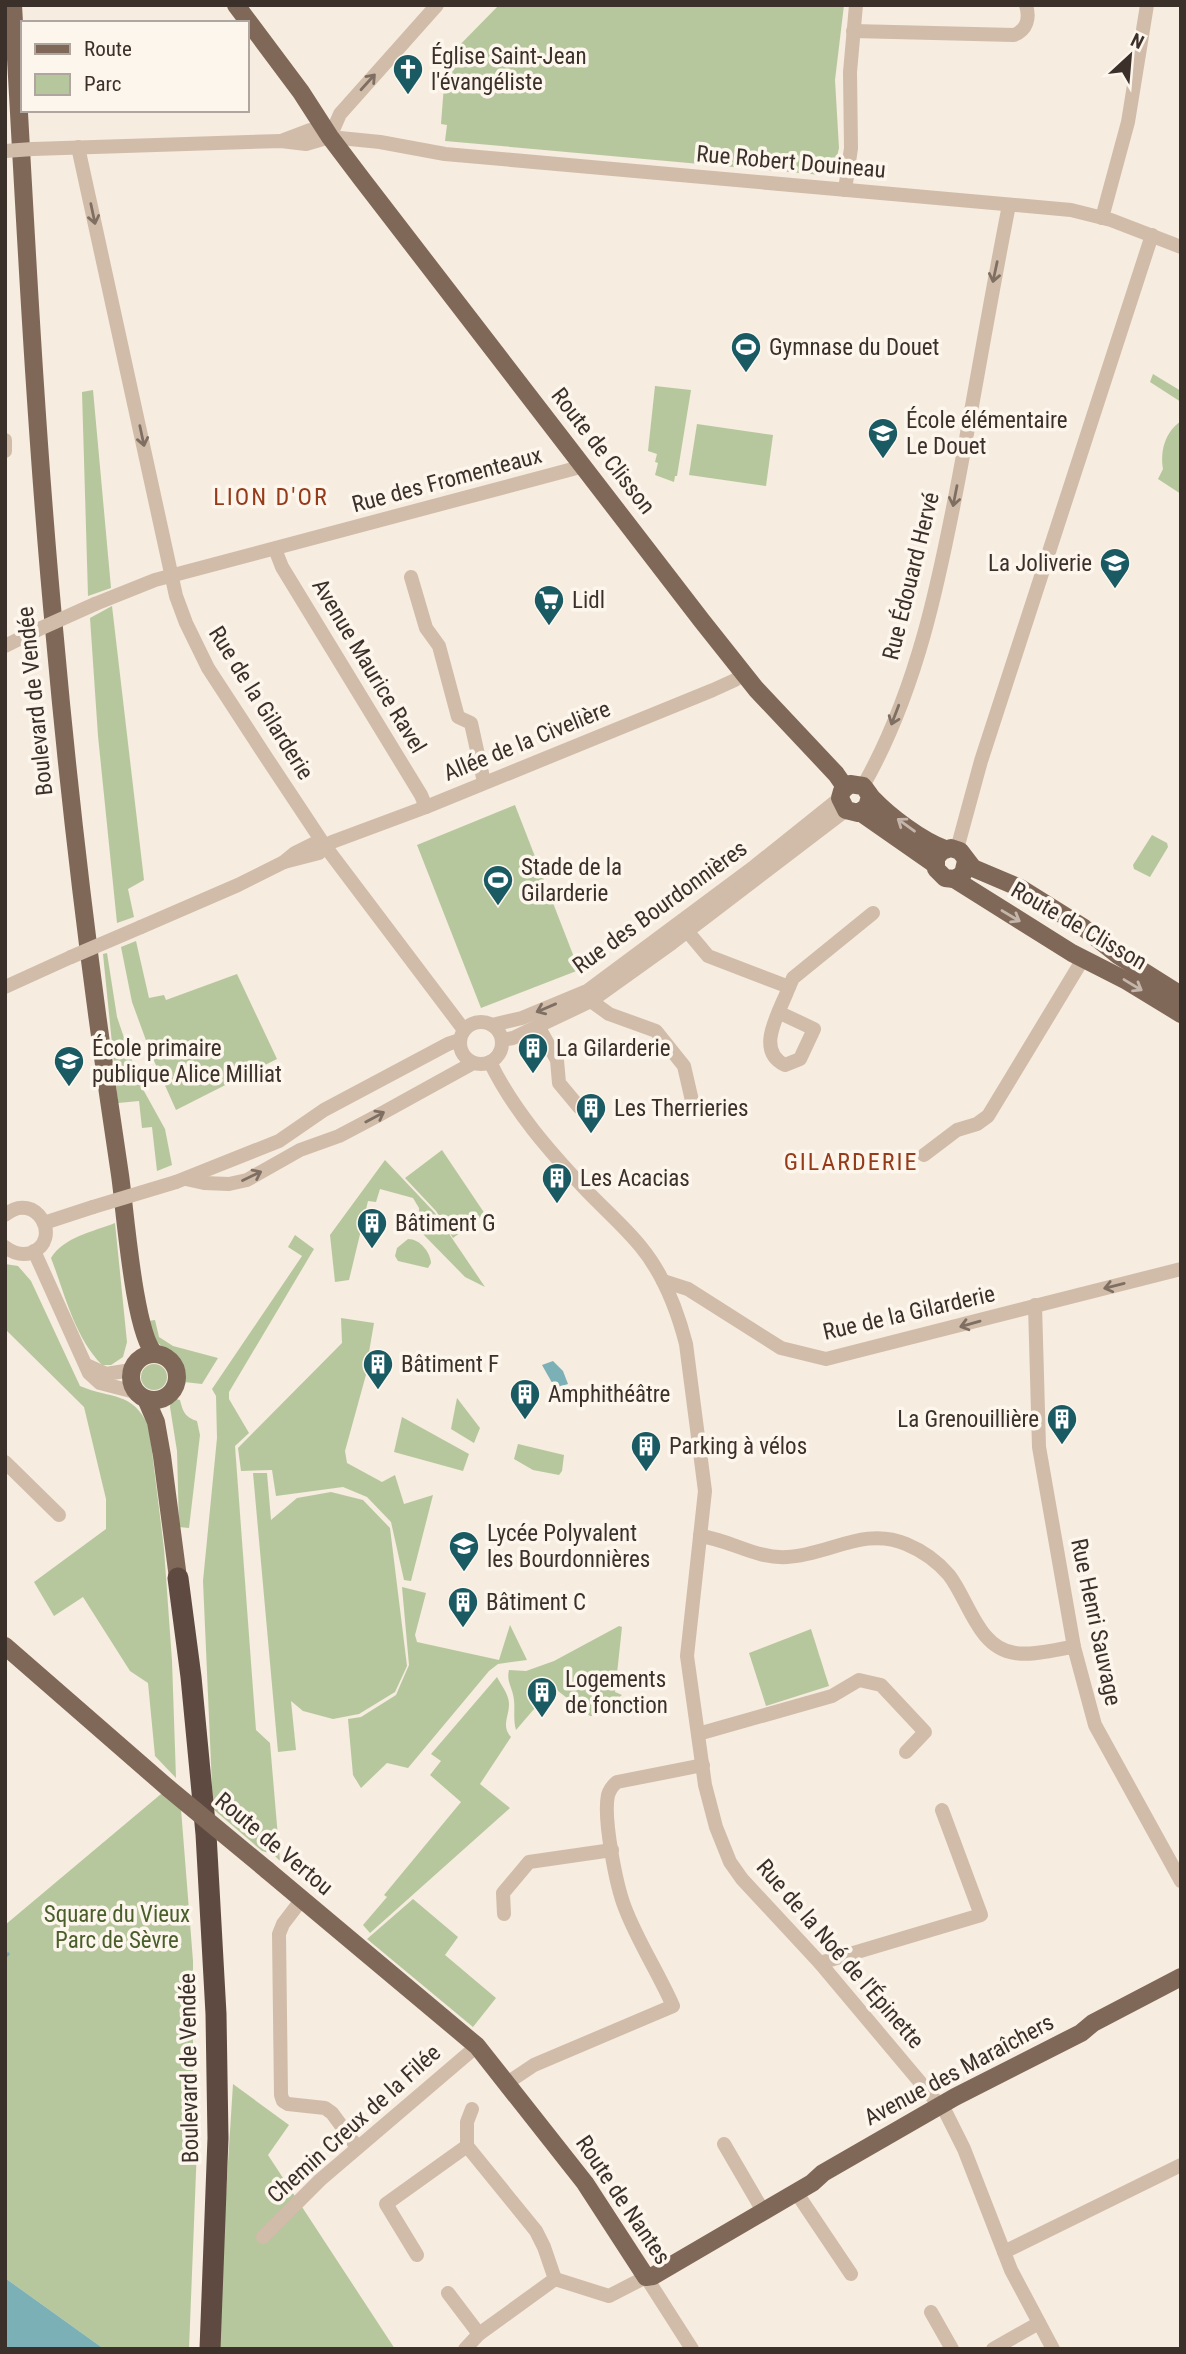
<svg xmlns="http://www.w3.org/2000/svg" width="1186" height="2354" font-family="'Roboto Condensed',sans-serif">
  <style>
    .green { fill: #b7c79d }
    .water { fill: #7bb1b6 }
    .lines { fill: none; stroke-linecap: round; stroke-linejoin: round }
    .stream { stroke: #7bb1b6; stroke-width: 3.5 }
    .minor { stroke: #d0bca9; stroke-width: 14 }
    .major { stroke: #806859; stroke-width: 18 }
    .highway { stroke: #5e4a40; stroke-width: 21 }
    .minor-bridge { stroke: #d0bca9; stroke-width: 14 }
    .major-bridge { stroke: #806859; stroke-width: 18 }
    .oneway { stroke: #7f6f63 }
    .oneway2 { stroke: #c4b6aa }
    .labels { text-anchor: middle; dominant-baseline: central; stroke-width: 7; stroke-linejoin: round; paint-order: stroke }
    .poi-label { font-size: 23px; fill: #3c302a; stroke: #fcf6ed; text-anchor: start }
    .street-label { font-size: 23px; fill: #3c302a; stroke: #fcf6ed }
    .park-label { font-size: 23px; fill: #495e2a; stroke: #fcf6ed }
    .neighbourhood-label { font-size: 24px; letter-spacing: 2px; fill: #953b19; stroke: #fcf6ed }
  </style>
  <rect width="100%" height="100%" fill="#f6ecdf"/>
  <g class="green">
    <polygon points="499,5 844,5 835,80 839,148 835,165 822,175 445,141 447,125 441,124 446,59"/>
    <polygon points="1153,374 1181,391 1181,402 1150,382"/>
    <polygon points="655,386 691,390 677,476 675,476 674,482 655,475 658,463 655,462 657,454 648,451"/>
    <polygon points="93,390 111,588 88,596 82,392"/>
    <path d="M1181 421V494L1158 479 1163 469C1160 451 1165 432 1181 421Z"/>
    <polygon points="697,424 773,435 766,486 689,475"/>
    <polygon points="112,606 144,880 128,889 134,917 117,923 98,736 90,618"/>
    <polygon points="515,805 579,970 481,1008 417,845"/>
    <polygon points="1152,835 1167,843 1168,847 1150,877 1134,869 1133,865"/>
    <polygon points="136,941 149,998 164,995 166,1000 237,974 277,1059 176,1110 151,1054 132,1002 121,947"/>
    <polygon points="107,953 117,1017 139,1082 165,1129 172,1165 157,1171 152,1127 142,1128 139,1101 118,1103 103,954"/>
    <polygon points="442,1150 485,1214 453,1238 436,1211 405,1178"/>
    <polygon points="385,1160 435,1213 485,1287 465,1277 420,1231 419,1208 413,1198 380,1189 376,1202 368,1201 349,1280 335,1282 330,1235"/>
    <path d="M115 1223 127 1342 123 1357 111 1365H102C74 1336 65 1294 51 1258 64 1237 92 1232 115 1223Z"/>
    <polygon points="295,1235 314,1249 229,1392 229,1399 249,1433 235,1446 256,1730 270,1743 280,1861 273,1854 262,1851 213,1809 203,1581 217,1438 216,1396 212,1389 302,1256 288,1247"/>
    <path d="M408 1239C420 1239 430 1252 431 1263L428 1268 398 1261 395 1256 397 1248Z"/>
    <path d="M5 1264 18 1266 31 1281 80 1386C112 1400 132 1390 149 1427L164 1549 172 1661 176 1778 155 1756 148 1683 130 1671 83 1597 54 1616 34 1582 106 1529V1499L84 1407 5 1329Z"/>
    <polygon points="341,1318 374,1323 369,1352 372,1353 345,1451 347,1463 382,1482 395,1475 404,1504 433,1495 411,1581 404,1580 391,1522 367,1497 343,1487 276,1496 272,1470 241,1471 238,1448 342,1343"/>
    <polygon points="155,1320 159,1337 173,1346 218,1358 202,1384 184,1382 178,1361 155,1340 148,1321"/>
    <circle cx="154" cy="1377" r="13"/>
    <polygon points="457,1398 480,1428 474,1443 451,1429"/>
    <path d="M176 1399 180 1400C183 1412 185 1417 197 1421L200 1435 189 1528 179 1527 177 1451 170 1407 171 1401Z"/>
    <polygon points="402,1417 469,1454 463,1471 394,1452"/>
    <polygon points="518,1444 564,1455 562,1471 559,1475 533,1470 514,1459"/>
    <polygon points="253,1473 267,1473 271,1520 297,1498 331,1492 363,1500 390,1528 407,1666 395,1692 359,1714 333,1719 303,1711 291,1701 296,1750 278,1752"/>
    <polygon points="402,1587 426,1593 415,1635 417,1642 499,1660 510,1625 527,1660 498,1664 489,1671 408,1768 387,1763 361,1788 353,1775 348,1719 361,1717 396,1695 409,1665"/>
    <path d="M619 1626 622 1627 615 1692 622 1695 596 1716H590L553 1687 516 1730C513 1720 515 1710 514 1700 513 1688 506 1682 509 1670L526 1671 554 1661Z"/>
    <polygon points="811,1629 829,1686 766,1706 749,1653"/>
    <path d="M497 1677C501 1685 509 1694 509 1704 509 1717 501 1726 511 1737L480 1784 510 1808 370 1933 363 1925 387 1897 384 1895 461 1802 430 1775 441 1761 431 1754Z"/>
    <polygon points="161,1794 181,1809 193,1961 193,2125 197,2147 189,2349 104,2349 5,2278 5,1925"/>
    <polygon points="413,1899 458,1937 445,1955 496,1998 473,2027 367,1939"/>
    <polygon points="233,2084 289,2125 268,2155 395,2349 219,2349 222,2257"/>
  </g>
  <g class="water">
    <polygon points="553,1361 563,1371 568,1384 555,1388 542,1365"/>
    <polygon points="5,2278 104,2349 5,2349"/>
  </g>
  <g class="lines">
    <polyline class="stream" points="5,1956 8,1954"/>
    <g class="minor">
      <path d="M853 31 1014 35C1027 30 1030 18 1026 5"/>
      <polyline points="330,137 340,114 437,5"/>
      <polyline points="281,141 310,130 334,139"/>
      <polyline points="78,147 176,596 186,623 208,668 266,757 325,846 464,1030"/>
      <polyline points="33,149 281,141 306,144 330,137 380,142 445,154 1071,210 1111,220 1181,247"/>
      <polyline points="845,190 851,148 850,72 856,5"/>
      <polyline points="1102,218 1128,122 1147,5"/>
      <polyline points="5,440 5,451"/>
      <polyline points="275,549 282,567 421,795 426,807"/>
      <polyline points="411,577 426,628 439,646 458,717 471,723 484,782"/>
      <polyline points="95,604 155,580 584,466"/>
      <polyline points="5,646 37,630"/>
      <path d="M863 786C917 691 939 582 959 477 976 386 991 296 1009 205"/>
      <polyline points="957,849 981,761 1152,235"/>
      <polyline points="284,862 319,853 325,846 332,842 426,807 713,690 735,680 743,673"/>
      <polyline points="141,927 238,885 284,862 295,853 313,844 325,846"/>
      <path d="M687 931 708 956 789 987C780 1012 754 1050 785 1065L800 1059 814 1029 780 1013"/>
      <polyline points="5,987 71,957"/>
      <polyline points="789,987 793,978 873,913"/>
      <polyline points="591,1001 609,1014 656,1031 684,1066 693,1105"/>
      <circle cx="481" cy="1043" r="21"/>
      <polyline points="492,1025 522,1018 587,991 755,866 840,798"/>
      <polyline points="538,1026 557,1060 559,1083 579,1107"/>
      <polyline points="502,1040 513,1038 591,1001 672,943 841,814 848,811"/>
      <path d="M490 1062C513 1110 550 1152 586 1190 604 1209 625 1227 641 1247 664 1275 677 1309 686 1344L705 1491 687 1656 705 1785 716 1827 730 1862 742 1879 820 1963 946 2113 964 2149 1011 2270 1053 2349"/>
      <polyline points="924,1155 957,1130 977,1124 988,1116 1083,959"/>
      <polyline points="186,1179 204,1183 229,1184 247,1180 300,1150 339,1136 377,1116 473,1063"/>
      <polyline points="176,1182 279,1141 324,1110 448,1044 460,1040"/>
      <path d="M5 1215C36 1189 64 1240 31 1253 21 1256 13 1253 5 1247"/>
      <polyline points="44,1223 93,1207"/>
      <polyline points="34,1251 89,1373 100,1383 135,1392"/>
      <polyline points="663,1281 688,1289 781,1348 826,1359 1181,1269"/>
      <polyline points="1035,1305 1039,1447 1074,1647 1095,1725 1181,1881"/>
      <polyline points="86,1365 106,1374 131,1370"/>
      <polyline points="5,1462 59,1515"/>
      <path d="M700 1536C731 1540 756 1559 787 1557 829 1555 864 1526 906 1544 923 1551 937 1561 949 1575 969 1601 978 1648 1015 1653 1034 1656 1055 1649 1074 1647"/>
      <polyline points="698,1734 832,1696 859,1680 881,1685 925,1732 906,1752"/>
      <polyline points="302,1899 283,1924 279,1934 281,2095 283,2101 288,2104 325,2108 332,2113 357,2147"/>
      <polyline points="504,1914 503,1893 529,1862 612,1850"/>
      <polyline points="820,1963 981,1915 942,1810"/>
      <path d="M507 2083 534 2065 673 2006C658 1972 638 1942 625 1908 616 1885 603 1818 608 1795 610 1789 612 1786 617 1782L703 1765"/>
      <polyline points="472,2109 467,2122 467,2146 536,2231 544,2247 555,2279"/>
      <polyline points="724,2144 763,2211"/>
      <polyline points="796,2192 851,2274"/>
      <polyline points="263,2237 320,2180 477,2046"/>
      <polyline points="1004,2252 1181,2165"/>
      <polyline points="417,2255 386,2204 467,2146"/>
      <polyline points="448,2293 479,2334"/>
      <polyline points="931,2312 952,2349"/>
      <polyline points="465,2349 479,2334 555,2279 609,2296 646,2277 692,2349"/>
      <polyline points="993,2349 1039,2323"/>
    </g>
    <g class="major">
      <path d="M13 5C25 217 35 428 55 639 71 818 93 997 120 1175 125 1209 134 1334 155 1354"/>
      <polyline points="236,5 301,92 330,137 361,178 702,621 756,689 836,774 845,787"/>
      <path d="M870 796 867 807 858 813 846 810 840 798 842 791 850 784 863 786C867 790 869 795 873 799 889 816 922 841 945 849"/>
      <polyline points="860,812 936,865"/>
      <polyline points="966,861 963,874 954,879 945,878 936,869 936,858 942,851 951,848 960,851 973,868 1020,888 1084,928 1119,956 1181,995"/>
      <polyline points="954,879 1072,953 1127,981 1181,1014"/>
      <circle cx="154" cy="1377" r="23"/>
      <polyline points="146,1399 156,1422 162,1456 178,1578"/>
      <polyline points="5,1646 168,1788"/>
      <polyline points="267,1870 477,2046 585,2183 646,2277 653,2276 812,2183 823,2173 955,2097 1081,2033 1093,2023 1181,1977"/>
    </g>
    <polyline class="highway" points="178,1578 191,1677 206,1834 216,2014 218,2138 210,2349"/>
    <g class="minor-bridge">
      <polyline points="5,151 33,149"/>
      <polyline points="37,630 95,604"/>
      <polyline points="71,957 141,927"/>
      <polyline points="93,1207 176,1182"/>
    </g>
    <polyline class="major-bridge" points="168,1788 267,1870"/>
  </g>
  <defs><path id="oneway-shaft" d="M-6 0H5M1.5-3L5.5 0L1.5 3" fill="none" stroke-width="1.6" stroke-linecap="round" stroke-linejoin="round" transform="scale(1.75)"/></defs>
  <g class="oneway">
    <use href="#oneway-shaft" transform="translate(368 82) rotate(-48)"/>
    <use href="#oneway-shaft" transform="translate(93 214) rotate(78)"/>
    <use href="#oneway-shaft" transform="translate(995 272) rotate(102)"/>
    <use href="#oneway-shaft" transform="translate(142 436) rotate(78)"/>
    <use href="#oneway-shaft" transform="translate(955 496) rotate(101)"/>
    <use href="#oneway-shaft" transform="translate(895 715) rotate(111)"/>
    <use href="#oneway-shaft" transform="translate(546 1008) rotate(157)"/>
    <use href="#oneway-shaft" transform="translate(375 1117) rotate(-28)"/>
    <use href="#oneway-shaft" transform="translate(252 1176) rotate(-26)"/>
    <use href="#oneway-shaft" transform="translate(1114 1286) rotate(166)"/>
    <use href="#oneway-shaft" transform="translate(970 1324) rotate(164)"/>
  </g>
  <g class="oneway2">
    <use href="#oneway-shaft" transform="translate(906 825) rotate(-144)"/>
    <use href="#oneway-shaft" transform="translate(1011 916) rotate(31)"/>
    <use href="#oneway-shaft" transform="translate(1133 985) rotate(31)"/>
  </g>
  <defs>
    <g id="church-pin" transform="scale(1.575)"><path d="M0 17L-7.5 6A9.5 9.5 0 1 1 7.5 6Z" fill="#1a5b63" stroke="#fcf6ed"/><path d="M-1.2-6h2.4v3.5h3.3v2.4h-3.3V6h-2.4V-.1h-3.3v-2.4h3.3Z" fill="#fff"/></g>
    <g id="stadium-pin" transform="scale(1.575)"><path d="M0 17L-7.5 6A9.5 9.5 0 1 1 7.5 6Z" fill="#1a5b63" stroke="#fcf6ed"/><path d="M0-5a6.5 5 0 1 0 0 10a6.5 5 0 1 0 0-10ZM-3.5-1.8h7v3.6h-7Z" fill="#fff"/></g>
    <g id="school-pin" transform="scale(1.575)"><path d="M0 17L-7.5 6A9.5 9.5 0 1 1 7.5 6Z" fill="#1a5b63" stroke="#fcf6ed"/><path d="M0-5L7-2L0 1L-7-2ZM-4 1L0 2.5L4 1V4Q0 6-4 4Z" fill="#fff"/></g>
    <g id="supermarket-pin" transform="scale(1.575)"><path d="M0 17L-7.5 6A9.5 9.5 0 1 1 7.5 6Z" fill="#1a5b63" stroke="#fcf6ed"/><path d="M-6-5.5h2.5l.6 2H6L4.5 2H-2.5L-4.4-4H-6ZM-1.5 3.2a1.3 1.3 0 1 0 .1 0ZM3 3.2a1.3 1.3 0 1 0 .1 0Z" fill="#fff"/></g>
    <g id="building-pin" transform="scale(1.575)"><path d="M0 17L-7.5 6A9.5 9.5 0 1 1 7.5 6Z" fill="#1a5b63" stroke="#fcf6ed"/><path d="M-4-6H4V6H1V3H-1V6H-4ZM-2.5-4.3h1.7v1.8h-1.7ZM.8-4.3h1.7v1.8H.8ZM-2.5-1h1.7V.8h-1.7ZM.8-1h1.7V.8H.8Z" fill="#fff"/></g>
  </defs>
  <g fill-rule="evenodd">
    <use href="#church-pin" x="408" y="69"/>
    <use href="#stadium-pin" x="746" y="347"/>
    <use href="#school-pin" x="883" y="433"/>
    <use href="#school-pin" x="1115" y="563"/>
    <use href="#supermarket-pin" x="549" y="600"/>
    <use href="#stadium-pin" x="498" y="880"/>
    <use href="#building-pin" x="533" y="1048"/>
    <use href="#school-pin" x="69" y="1061"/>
    <use href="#building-pin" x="591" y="1108"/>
    <use href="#building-pin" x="557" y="1178"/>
    <use href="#building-pin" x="372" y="1223"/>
    <use href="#building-pin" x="378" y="1364"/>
    <use href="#building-pin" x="525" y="1394"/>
    <use href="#building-pin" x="1062" y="1419"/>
    <use href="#building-pin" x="646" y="1446"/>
    <use href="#school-pin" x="464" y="1546"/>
    <use href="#building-pin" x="463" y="1602"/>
    <use href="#building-pin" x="542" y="1692"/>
  </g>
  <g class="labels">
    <g class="poi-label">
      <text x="431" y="56">Église Saint-Jean<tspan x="431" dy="26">l'évangéliste</tspan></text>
      <text x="769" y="347">Gymnase du Douet</text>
      <text x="906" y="420">École élémentaire<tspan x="906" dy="26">Le Douet</tspan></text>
      <text x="1092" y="563" text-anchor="end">La Joliverie</text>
      <text x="572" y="600">Lidl</text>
      <text x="521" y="867">Stade de la<tspan x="521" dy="26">Gilarderie</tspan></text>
      <text x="92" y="1048">École primaire<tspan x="92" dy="26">publique Alice Milliat</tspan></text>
      <text x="556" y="1048">La Gilarderie</text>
      <text x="614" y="1108">Les Therrieries</text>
      <text x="580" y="1178">Les Acacias</text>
      <text x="395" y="1223">Bâtiment G</text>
      <text x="401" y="1364">Bâtiment F</text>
      <text x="548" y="1394">Amphithéâtre</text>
      <text x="1039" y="1419" text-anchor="end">La Grenouillière</text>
      <text x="669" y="1446">Parking à vélos</text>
      <text x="487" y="1533">Lycée Polyvalent<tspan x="487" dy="26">les Bourdonnières</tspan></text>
      <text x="486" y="1602">Bâtiment C</text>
      <text x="565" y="1679">Logements<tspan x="565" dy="26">de fonction</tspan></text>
    </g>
    <g class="street-label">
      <text transform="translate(791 162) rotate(5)">Rue Robert Douineau</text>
      <text transform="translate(603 451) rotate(52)">Route de Clisson</text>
      <text transform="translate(447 480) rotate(-15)">Rue des Fromenteaux</text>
      <text transform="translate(911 576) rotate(-76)">Rue Édouard Hervé</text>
      <text transform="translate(369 666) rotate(59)">Avenue Maurice Ravel</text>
      <text transform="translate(35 701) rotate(-96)">Boulevard de Vendée</text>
      <text transform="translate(261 703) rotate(58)">Rue de la Gilarderie</text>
      <text transform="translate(527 741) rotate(-22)">Allée de la Civelière</text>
      <text transform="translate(660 907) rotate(-36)">Rue des Bourdonnières</text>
      <text transform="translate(1079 926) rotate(30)">Route de Clisson</text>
      <text transform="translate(909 1313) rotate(-13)">Rue de la Gilarderie</text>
      <text transform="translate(1096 1622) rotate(78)">Rue Henri Sauvage</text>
      <text transform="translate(274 1844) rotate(40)">Route de Vertou</text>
      <text transform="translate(840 1954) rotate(49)">Rue de la Noé de l'Épinette</text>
      <text transform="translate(189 2068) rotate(-91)">Boulevard de Vendée</text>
      <text transform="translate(959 2070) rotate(-28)">Avenue des Maraîchers</text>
      <text transform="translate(354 2124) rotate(-42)">Chemin Creux de la Filée</text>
      <text transform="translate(623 2200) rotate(56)">Route de Nantes</text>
    </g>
    <g class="park-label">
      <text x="117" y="1914">Square du Vieux<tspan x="117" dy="26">Parc de Sèvre</tspan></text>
    </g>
    <g class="neighbourhood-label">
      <text x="271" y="497">LION D'OR</text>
      <text x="851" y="1162">GILARDERIE</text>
    </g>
  </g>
  <rect width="1186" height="2354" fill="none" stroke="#3c302a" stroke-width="14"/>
  <rect x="21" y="21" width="228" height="91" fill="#fcf6ed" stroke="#afa79f" stroke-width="2"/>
  <rect x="35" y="44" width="35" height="10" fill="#806859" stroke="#afa79f" stroke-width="2"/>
  <text x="84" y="56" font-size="21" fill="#3c302a">Route</text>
  <rect x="35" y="74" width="35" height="21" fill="#b7c79d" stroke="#afa79f" stroke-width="2"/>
  <text x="84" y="91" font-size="21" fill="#3c302a">Parc</text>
  <g transform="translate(1130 56) rotate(26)" stroke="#fcf6ed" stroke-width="5" paint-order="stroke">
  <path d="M0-5L12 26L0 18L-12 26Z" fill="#3c302a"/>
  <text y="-10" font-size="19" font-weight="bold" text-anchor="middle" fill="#3c302a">N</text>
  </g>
</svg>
